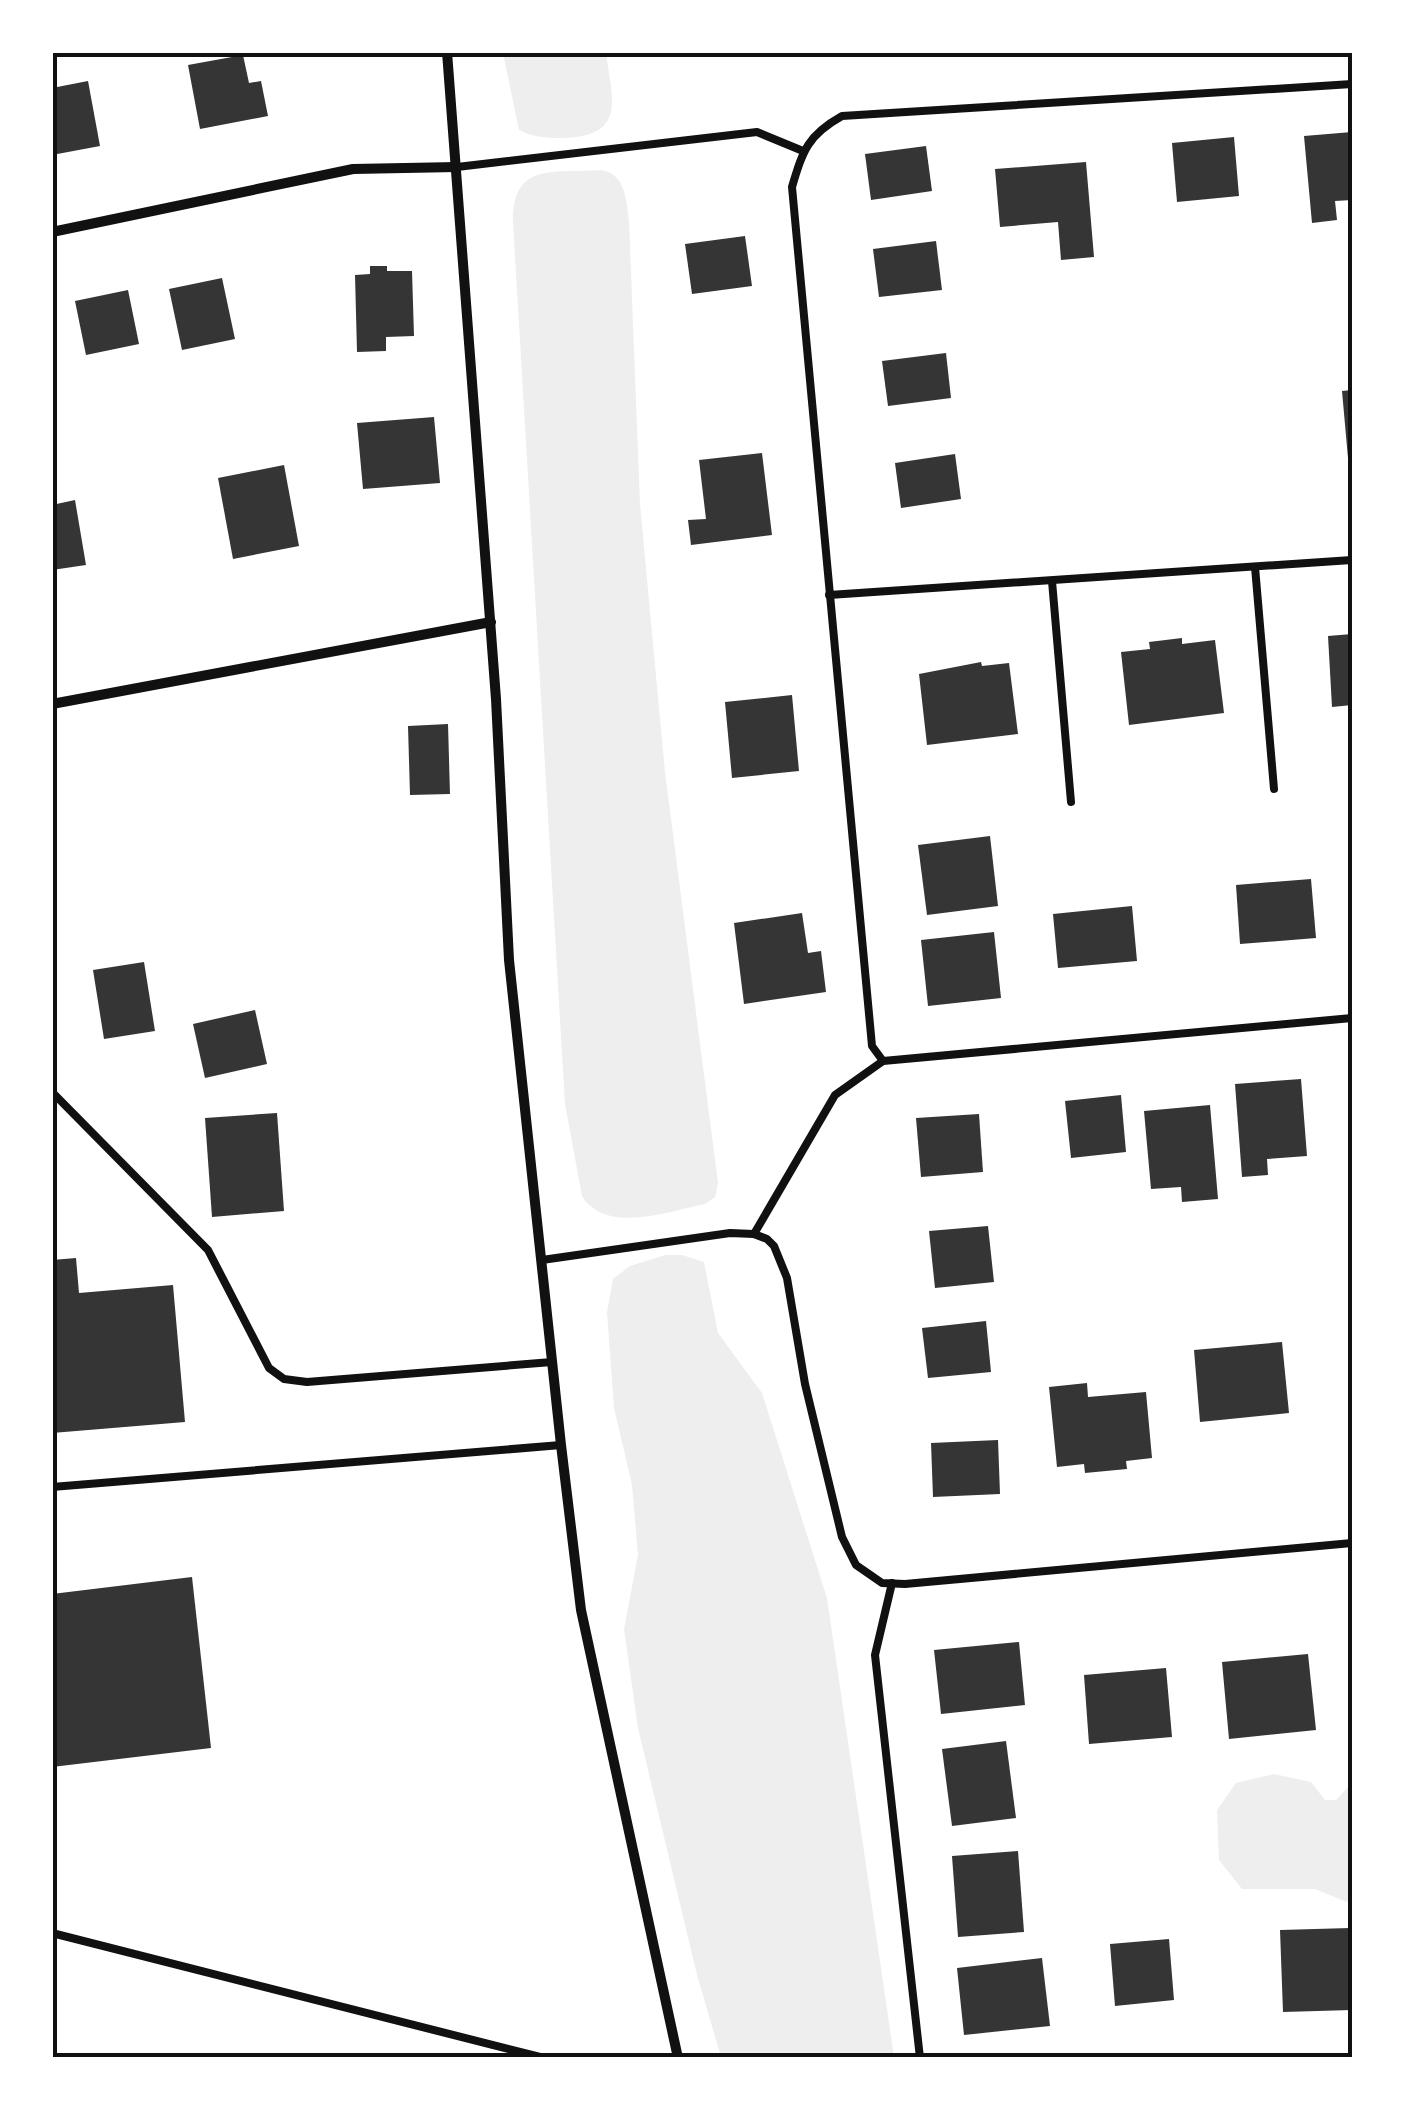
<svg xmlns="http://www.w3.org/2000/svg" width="1405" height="2110" font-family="'IBM Plex Sans',sans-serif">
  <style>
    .green { fill: #eee }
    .building { fill: #353535 }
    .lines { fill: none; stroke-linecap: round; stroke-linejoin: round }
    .service { stroke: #111; stroke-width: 8 }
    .minor { stroke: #111; stroke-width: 10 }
    .neatline { fill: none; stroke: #111; stroke-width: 4 }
  </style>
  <rect width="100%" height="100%" fill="#fff"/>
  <g class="green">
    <path d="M503 53H606C612 99 627 135 565 138 548 138 535 138 519 130Z"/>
    <path d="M602 170C626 175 626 200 629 221L640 504 665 772 718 1183 715 1197 705 1204C669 1211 606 1235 582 1196L565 1104 513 223C512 160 555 174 602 170Z"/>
    <polygon points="665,1255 682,1255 704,1262 718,1333 762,1393 827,1598 894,2057 721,2057 697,1975 638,1728 624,1629 638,1555 632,1485 614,1408 607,1312 613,1279 630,1266"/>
    <polygon points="1274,1774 1311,1782 1325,1800 1336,1800 1352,1783 1352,1904 1315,1889 1242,1889 1219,1860 1217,1810 1236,1783"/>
  </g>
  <g class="building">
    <polygon points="243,55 249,83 261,81 268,116 200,129 188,65"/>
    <polygon points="88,81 100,146 52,155 52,88"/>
    <polygon points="1352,132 1352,200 1335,201 1337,220 1312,223 1304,136"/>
    <polygon points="1234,137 1239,196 1177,202 1172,143"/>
    <polygon points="926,146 932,191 871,200 865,154"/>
    <polygon points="1086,162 1094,257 1061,260 1058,222 1000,227 995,169"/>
    <polygon points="745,236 752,286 692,294 685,244"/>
    <polygon points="936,241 942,290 879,297 873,249"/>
    <polygon points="370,266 387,266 387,271 412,271 414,336 386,337 386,351 357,352 355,275 370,274"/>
    <polygon points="222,278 235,339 182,350 169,289"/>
    <polygon points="128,290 139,344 86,355 75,301"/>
    <polygon points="946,353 951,398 888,406 882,361"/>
    <polygon points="1352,390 1352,458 1348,458 1342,391"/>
    <polygon points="434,417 440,483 363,489 357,423"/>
    <polygon points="762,453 772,535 691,545 688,520 706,519 699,460"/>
    <polygon points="955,454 961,499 901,508 895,463"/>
    <polygon points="284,465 299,546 233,559 218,478"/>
    <polygon points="75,500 86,565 52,570 52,505"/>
    <polygon points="1352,634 1352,705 1332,707 1328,636"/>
    <polygon points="1182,638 1182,644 1215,640 1224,713 1129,725 1121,652 1150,649 1149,642"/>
    <polygon points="981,662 982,666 1009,663 1018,734 927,745 919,674"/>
    <polygon points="792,695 799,771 732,778 725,702"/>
    <polygon points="448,724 450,794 410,795 408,726"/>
    <polygon points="990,836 998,906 927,915 918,845"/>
    <polygon points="1311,879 1316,938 1240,944 1236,885"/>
    <polygon points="1132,906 1137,961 1058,968 1053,914"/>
    <polygon points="802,913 808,953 821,951 826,992 744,1004 734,923"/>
    <polygon points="994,932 1001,998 928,1006 921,940"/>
    <polygon points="144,962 155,1031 104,1039 93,970"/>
    <polygon points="255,1010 267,1064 205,1078 193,1024"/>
    <polygon points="1301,1079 1307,1156 1267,1159 1268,1175 1242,1177 1235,1084"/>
    <polygon points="1121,1095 1126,1152 1071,1158 1065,1101"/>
    <polygon points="1210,1105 1218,1199 1182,1202 1181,1187 1151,1189 1144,1111"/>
    <polygon points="277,1113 284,1211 212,1217 205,1118"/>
    <polygon points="979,1114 983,1172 921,1177 916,1118"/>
    <polygon points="988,1226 994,1282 935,1288 929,1231"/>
    <polygon points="76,1258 79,1293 173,1285 185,1422 52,1433 52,1260"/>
    <polygon points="986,1321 991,1372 928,1378 922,1328"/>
    <polygon points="1282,1342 1289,1413 1200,1422 1194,1350"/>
    <polygon points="1087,1383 1088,1397 1146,1392 1152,1458 1126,1461 1127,1469 1085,1473 1084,1464 1057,1467 1049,1387"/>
    <polygon points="998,1440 1000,1494 933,1497 931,1443"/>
    <polygon points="192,1577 211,1748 52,1767 52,1594"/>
    <polygon points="1019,1642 1025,1705 941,1714 934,1650"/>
    <polygon points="1308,1654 1316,1730 1229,1739 1222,1662"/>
    <polygon points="1166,1668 1172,1737 1089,1744 1084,1675"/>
    <polygon points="1006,1741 1016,1818 952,1826 942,1749"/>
    <polygon points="1018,1851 1024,1932 958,1937 952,1856"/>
    <polygon points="1350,1928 1352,2010 1283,2012 1280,1930"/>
    <polygon points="1169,1939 1174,2000 1115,2006 1110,1944"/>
    <polygon points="1042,1958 1050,2026 964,2035 957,1968"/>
  </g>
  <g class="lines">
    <g class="service">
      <polyline points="457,167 757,132 803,151"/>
      <polyline points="1255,567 1274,789"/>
      <polyline points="1052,581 1071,802"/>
      <polyline points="829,595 1352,560"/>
      <path d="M883 1061 872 1046 792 187C803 150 808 135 842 116L1352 84"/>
      <polyline points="52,1092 208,1250 269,1368 284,1379 307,1382 552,1362"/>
      <polyline points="754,1234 835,1095 883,1061 1352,1018"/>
      <polyline points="542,1260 730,1233 754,1234 767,1239 774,1246 787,1278 805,1384 842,1537 856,1565 882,1583 905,1584 1352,1543"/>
      <polyline points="52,1487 561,1445"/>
      <polyline points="892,1583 875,1655 920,2058"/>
      <polyline points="52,1933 544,2058"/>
    </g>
    <g class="minor">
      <polyline points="447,52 496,699 509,960 561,1445 581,1610 678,2058"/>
      <polyline points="52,232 353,169 457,167"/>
      <polyline points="52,704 491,622"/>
    </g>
  </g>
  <rect width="1405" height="2110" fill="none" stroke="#ffffff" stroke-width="110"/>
  <rect x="55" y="55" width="1295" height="2000" class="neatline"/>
</svg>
